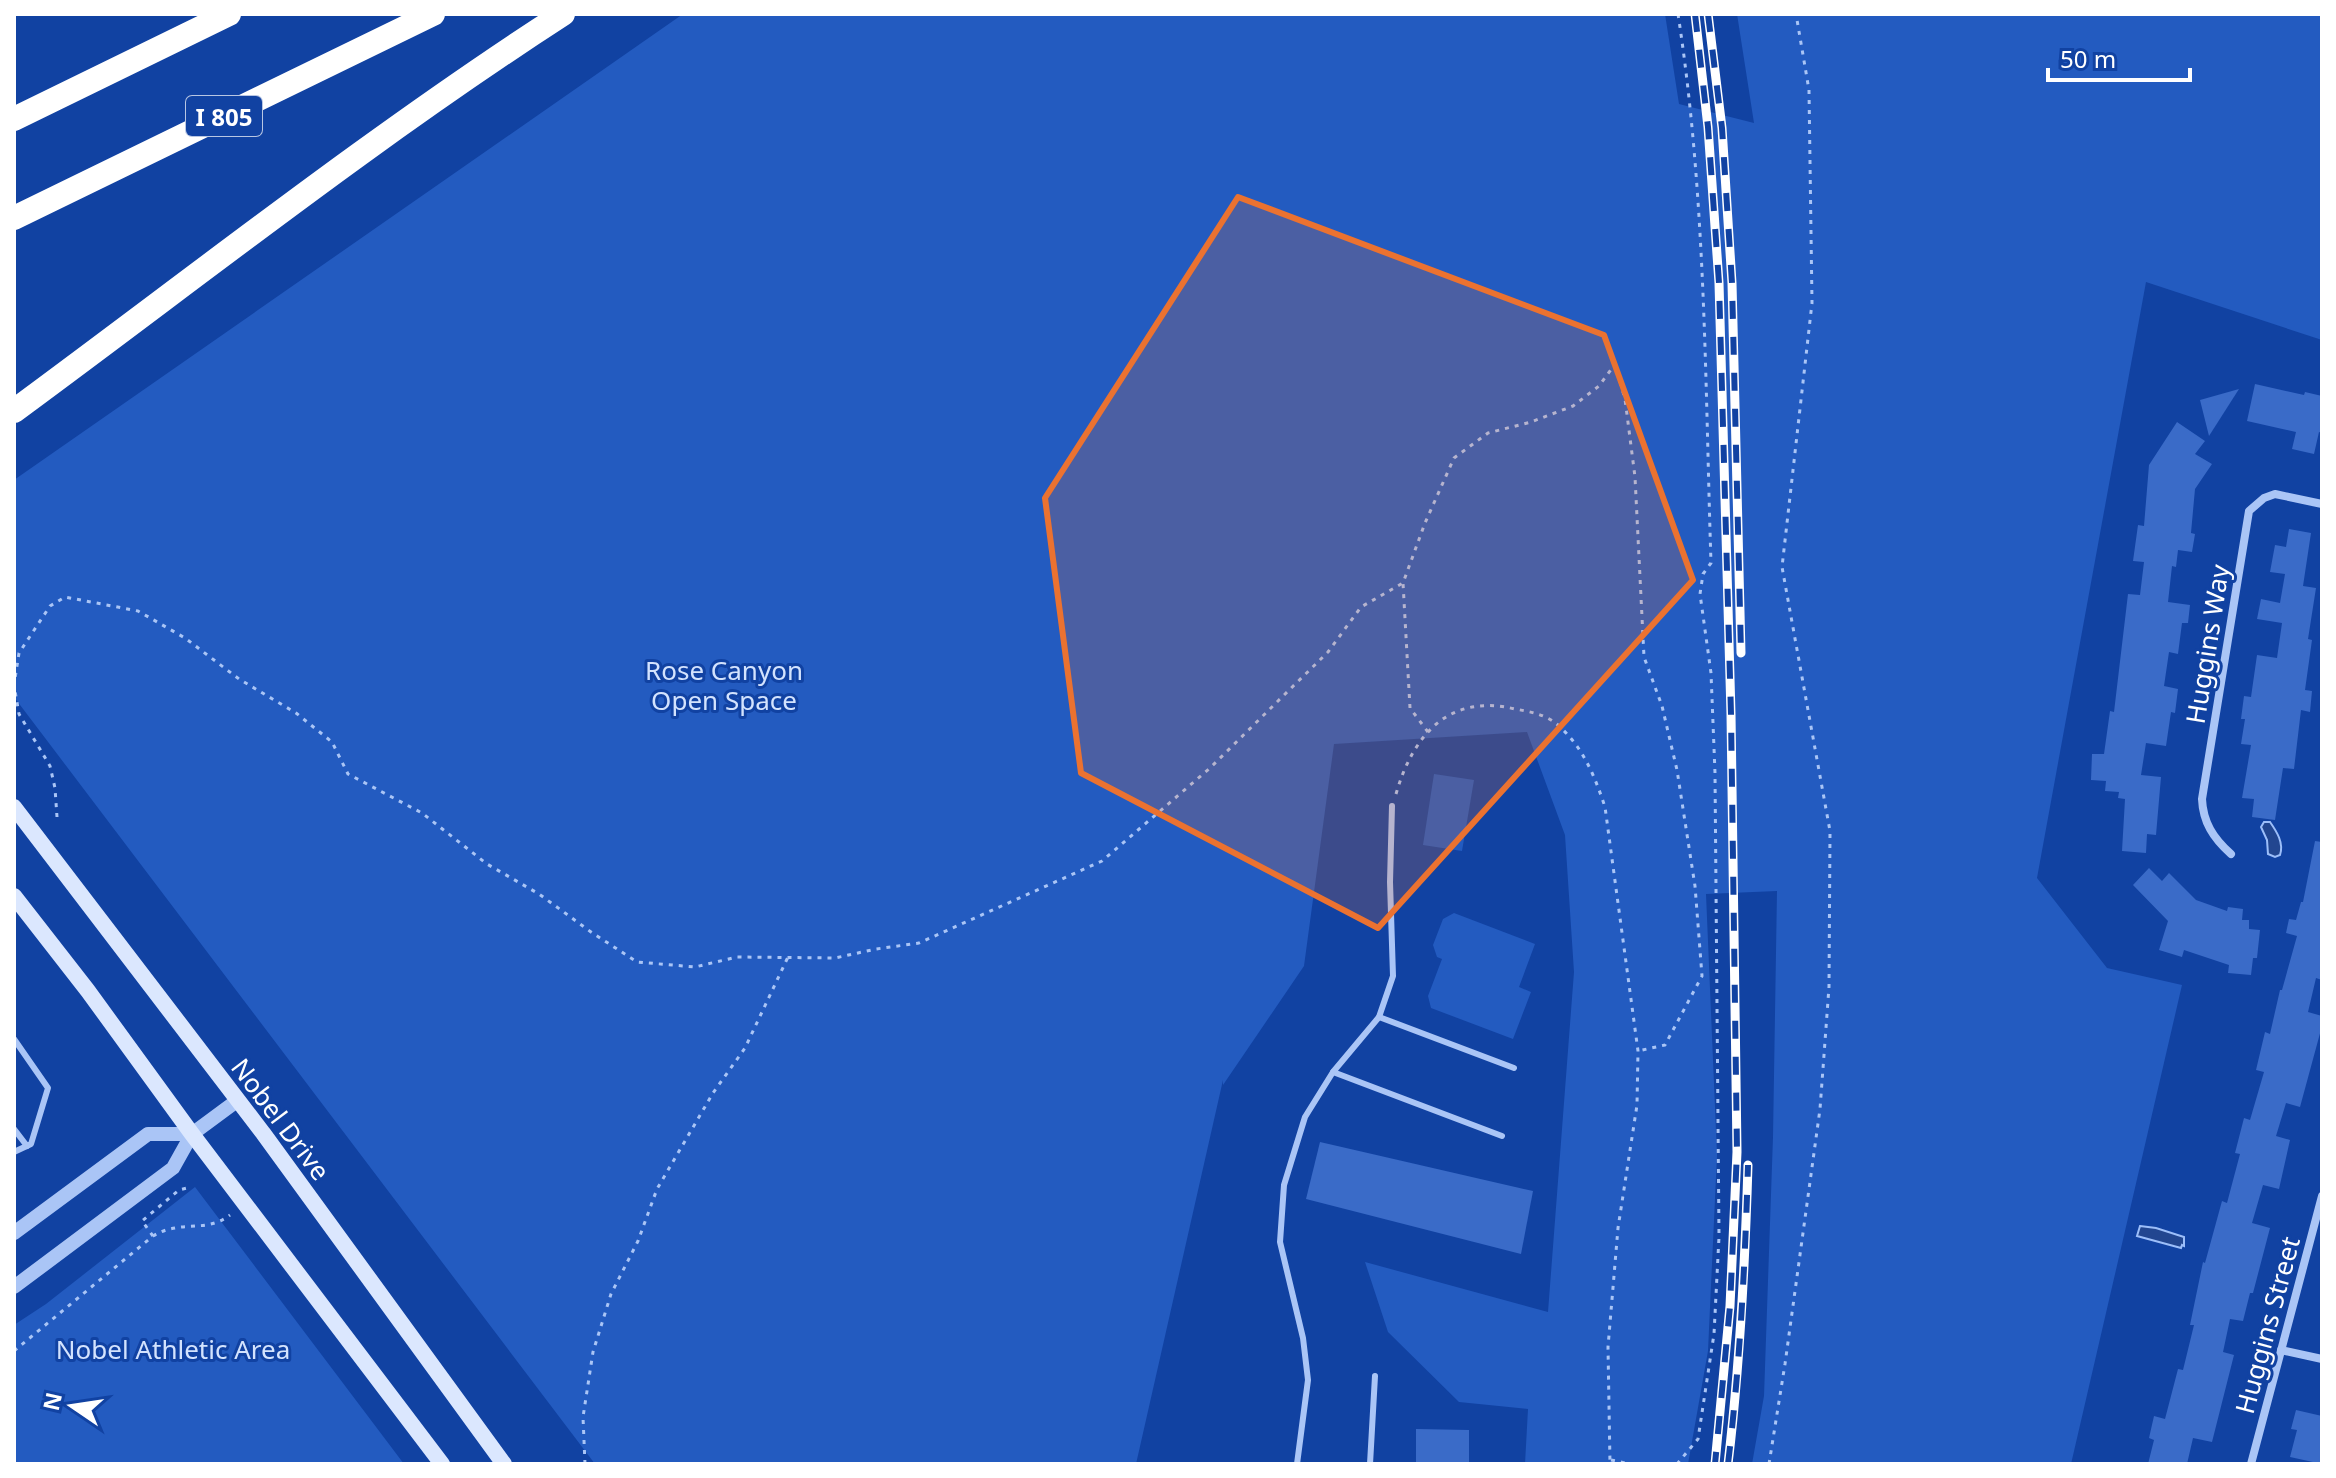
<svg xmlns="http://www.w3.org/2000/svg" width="2336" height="1478" font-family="'Noto Sans',sans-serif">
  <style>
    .green { fill: #235bc0 }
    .water { fill: #224690; stroke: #9cbef9; stroke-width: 2 }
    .building { fill: #3a6bc8 }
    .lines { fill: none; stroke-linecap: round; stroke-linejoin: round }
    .path { stroke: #aac5f6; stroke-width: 3; stroke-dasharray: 4 6; stroke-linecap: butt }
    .service { stroke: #aac5f6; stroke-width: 6 }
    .minor { stroke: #aac5f6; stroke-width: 8 }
    .tertiary { stroke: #aac5f6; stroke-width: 14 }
    .secondary { stroke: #dbe7fe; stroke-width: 16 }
    .motorway { stroke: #fff; stroke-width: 24 }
    .rail-casing { stroke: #fff; stroke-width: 9 }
    .rail { stroke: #1142a2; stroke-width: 6; stroke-dasharray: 18; stroke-linecap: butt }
    .marked { fill: #eb7230; fill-opacity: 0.2; stroke: #eb7230; stroke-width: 6; stroke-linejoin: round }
    .labels { text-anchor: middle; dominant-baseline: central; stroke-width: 6; stroke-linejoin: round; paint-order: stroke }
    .shield { fill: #1142a2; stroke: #b8c6e3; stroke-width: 2 }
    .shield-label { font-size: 24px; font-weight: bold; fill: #fff }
    .street-label { font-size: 26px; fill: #fff; stroke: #1142a2 }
    .park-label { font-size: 26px; fill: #d3e3fe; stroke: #1142a2 }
  </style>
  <rect width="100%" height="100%" fill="#1142a2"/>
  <g class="green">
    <polygon points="683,14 1665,14 1679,104 1754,123 1737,14 2322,14 2322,340 2146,282 2037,878 2107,968 2182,985 2071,1464 1752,1464 1764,1396 1773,1137 1777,891 1706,894 1717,1155 1708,1351 1688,1464 1525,1464 1528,1409 1459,1402 1388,1332 1365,1262 1548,1312 1574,972 1565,835 1527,732 1334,744 1304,966 1223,1085 1223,1080 1136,1464 595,1464 14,697 14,480"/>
    <polygon points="1434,774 1474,780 1462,851 1423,845"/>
    <polygon points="1454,913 1535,944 1519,987 1531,992 1513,1039 1431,1008 1428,996 1442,959 1437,957 1433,945 1443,919"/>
    <polygon points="195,1187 404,1464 14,1464 14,1325 46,1304"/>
  </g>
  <g class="water">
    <path d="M2264 822H2270C2277 832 2284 843 2280 855L2275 857 2268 854 2267 840 2261 827Z"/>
    <polygon points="2140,1226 2156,1228 2184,1237 2184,1246 2182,1245 2181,1248 2137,1236"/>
  </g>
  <g class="building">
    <polygon points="2255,384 2304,395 2305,392 2322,396 2322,433 2319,432 2314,454 2292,449 2296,432 2247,421"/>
    <polygon points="2239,389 2209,436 2200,400"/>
    <polygon points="2177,422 2205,441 2195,454 2212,464 2195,489 2191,533 2195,534 2192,552 2178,550 2176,567 2172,566 2168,602 2190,605 2188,623 2182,623 2178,654 2169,652 2164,686 2178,689 2175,713 2171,712 2166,746 2146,743 2141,775 2161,777 2156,835 2147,834 2146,853 2122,851 2125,799 2118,798 2119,792 2105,791 2106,781 2091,780 2092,754 2104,754 2110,711 2114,712 2128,594 2140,595 2144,562 2133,561 2138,525 2144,526 2149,465"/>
    <polygon points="2289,529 2311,533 2303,586 2316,588 2308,639 2312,640 2305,690 2312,691 2310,712 2301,710 2294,769 2283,768 2275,820 2252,817 2254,799 2242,798 2251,745 2241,744 2245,719 2241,719 2244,696 2251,697 2257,655 2277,658 2282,623 2257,619 2261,599 2280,603 2285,574 2270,572 2275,545 2286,547"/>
    <polygon points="2315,841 2322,842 2322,980 2316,978 2308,1012 2322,1016 2322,1026 2300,1107 2286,1103 2276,1136 2290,1140 2279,1189 2263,1185 2252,1223 2270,1228 2253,1293 2250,1293 2243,1321 2230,1319 2223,1352 2234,1355 2212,1442 2193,1438 2187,1464 2148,1464 2154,1440 2149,1438 2154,1416 2165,1419 2178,1369 2183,1370 2194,1325 2190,1325 2203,1262 2205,1263 2222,1201 2227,1203 2240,1154 2235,1153 2244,1118 2250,1120 2264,1072 2256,1070 2265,1032 2270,1034 2280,990 2282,990 2297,936 2286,933 2289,919 2296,920 2301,902 2303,902"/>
    <polygon points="2149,868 2162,881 2169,873 2196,900 2227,911 2228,907 2243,909 2242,920 2249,920 2249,929 2260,930 2257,958 2253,958 2251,975 2228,973 2229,965 2184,950 2182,957 2159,950 2168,921 2133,885"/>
    <polygon points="1320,1142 1533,1191 1521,1254 1306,1199"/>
    <polygon points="2296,1410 2322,1416 2322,1464 2290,1457 2297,1430 2291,1429"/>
    <polygon points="1416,1429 1469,1430 1469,1464 1416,1464"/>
  </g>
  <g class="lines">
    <g class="path">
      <polyline points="1428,732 1410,708 1403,583 1425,523 1454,458 1488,433 1531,422 1573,406 1599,386 1615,364 1625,399 1635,477 1644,657 1662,706 1677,770 1695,886 1702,976 1665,1045 1638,1051"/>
      <path d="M1396 794C1413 735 1449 693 1515 709 1532 712 1548 715 1560 727 1584 749 1595 777 1605 807L1638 1051 1637 1105 1618 1228 1608 1347 1610 1464"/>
      <polyline points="57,817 55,788 50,766 19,714 14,685 19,653 50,606 65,597 138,611 185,638 239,679 296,713 332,742 348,774 422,813 487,864 539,894 591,932 637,962 695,967 737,957 835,958 876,949 919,943 1102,861 1210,768 1278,701 1328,652 1361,607 1403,583"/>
      <polyline points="153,1236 142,1221 179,1190 187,1188"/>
      <path d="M14 1351 153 1236C181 1219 205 1234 230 1215"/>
      <polyline points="1611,1460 1630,1464"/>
      <polyline points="585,1464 583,1417 593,1352 611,1294 638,1241 657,1189 713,1093 745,1048 788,957"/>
      <path d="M1677 1464 1698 1439 1714 1334 1719 1237 1715 773 1711 673 1700 594 1703 574 1711 563C1705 380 1706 196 1678 14"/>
      <polyline points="1769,1464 1785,1364 1820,1109 1829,987 1830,831 1782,567 1812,303 1809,90 1796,14"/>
    </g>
    <g class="service">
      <polyline points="1379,1017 1514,1068"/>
      <polyline points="14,1039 48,1088 31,1144 14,1152"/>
      <polyline points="1333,1072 1502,1136"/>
      <polyline points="14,1129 27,1146"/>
      <polyline points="1297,1464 1308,1380 1303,1338 1280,1242 1284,1185 1305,1117 1333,1072 1379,1017 1393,976 1390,882 1392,806"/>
      <polyline points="1370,1464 1375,1376"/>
    </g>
    <g class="minor">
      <path d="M2231 854C2213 838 2203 822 2202 799L2249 511 2264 498 2275 494 2322 504"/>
      <polyline points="2281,1350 2322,1359"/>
      <polyline points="2251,1464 2322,1196"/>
    </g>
    <g class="tertiary">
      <polyline points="14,1233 148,1134 192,1134"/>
      <polyline points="14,1287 173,1168 192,1134 238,1100"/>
    </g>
    <g class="secondary">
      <polyline points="14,807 263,1133 504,1464"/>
      <polyline points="14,896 88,991 192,1134 442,1464"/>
    </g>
    <g class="motorway">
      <polyline points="14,119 229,14"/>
      <polyline points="14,218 433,14"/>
      <path d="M14 411C196 277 374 136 563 14"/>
    </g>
    <g class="rail-casing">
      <g id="rail">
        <polyline points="1695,14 1708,127 1719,283 1731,714 1737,1152 1730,1306 1715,1464"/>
        <polyline points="1708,14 1722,128 1732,283 1741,653"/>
        <path d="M1728 1464C1740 1364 1745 1265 1748 1165"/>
      </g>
    </g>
    <use href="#rail" class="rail"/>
  </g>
  <path class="marked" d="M1238 197 1604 335 1693 580 1378 928 1081 773 1045 498Z"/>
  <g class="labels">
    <rect class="shield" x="186" y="96" width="76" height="40" rx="6"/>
    <g class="shield-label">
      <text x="224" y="116">I 805</text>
    </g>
    <g class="street-label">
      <text transform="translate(2207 644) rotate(-81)">Huggins Way</text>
      <text transform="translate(281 1119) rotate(53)">Nobel Drive</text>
      <text transform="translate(2267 1325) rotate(-75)">Huggins Street</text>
    </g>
    <g class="park-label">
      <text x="724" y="670">Rose Canyon<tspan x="724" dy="30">Open Space</tspan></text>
      <text x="173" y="1349">Nobel Athletic Area</text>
    </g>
  </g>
  <rect width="2336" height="1478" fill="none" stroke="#ffffff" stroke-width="32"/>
  <g transform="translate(72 1406) rotate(283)" stroke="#1142a2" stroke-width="6" paint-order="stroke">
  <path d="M0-6L14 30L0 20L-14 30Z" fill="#ffffff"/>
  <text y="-12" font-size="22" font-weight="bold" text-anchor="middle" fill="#ffffff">N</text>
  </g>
  <path d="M2048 68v12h142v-12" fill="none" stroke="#ffffff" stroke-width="4"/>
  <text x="2060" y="68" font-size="24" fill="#ffffff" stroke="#1142a2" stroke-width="6" paint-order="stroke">50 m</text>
</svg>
